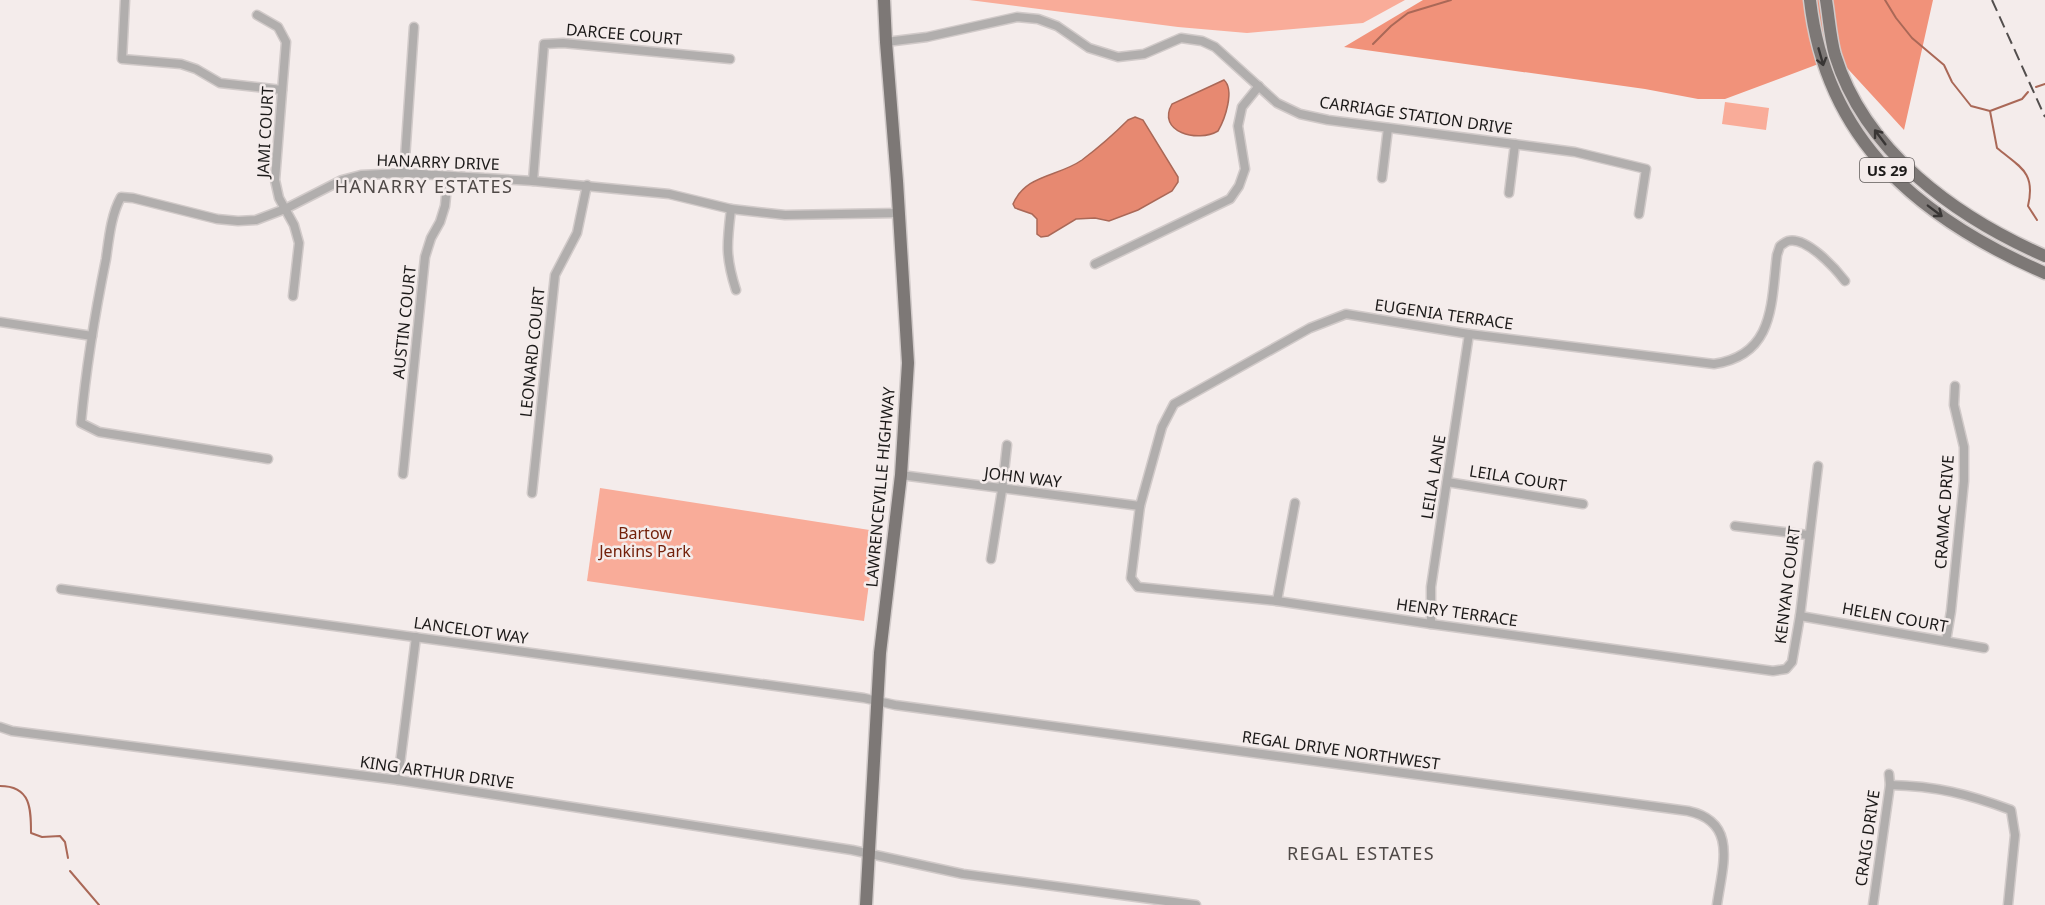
<svg xmlns="http://www.w3.org/2000/svg" width="2045" height="905" font-family="'Noto Sans',sans-serif">
  <style>
    .green { fill: #f9ac99 }
    .forest { fill: #f1927a }
    .water { fill: #e78971; stroke: #aa6857; stroke-width: 1.5 }
    .lines { fill: none; stroke-linecap: round; stroke-linejoin: round }
    .stream { stroke: #aa6857; stroke-width: 2 }
    .street-casing { stroke: #d1cac9; stroke-width: 11 }
    .primary-casing { stroke: #d1cac9; stroke-width: 15 }
    .street { stroke: #b1aead; stroke-width: 8 }
    .primary { stroke: #7d7876; stroke-width: 12 }
    .rail { stroke: #534f4e; stroke-width: 2; stroke-dasharray: 12 6; stroke-linecap: butt }
    .oneway { stroke: #393635 }
    .labels { text-anchor: middle; dominant-baseline: central; stroke-width: 5; stroke-linejoin: round; paint-order: stroke }
    .shield { fill: #f4eceb; stroke: #5d5958; stroke-width: 1.5 }
    .shield-label { font-size: 15px; font-weight: bold; fill: #1c1a19 }
    .street-label { font-size: 16px; fill: #1c1a19; stroke: #f4eceb }
    .park-label { font-size: 16px; fill: #73210b; stroke: #f4eceb }
    .neighbourhood-label { font-size: 18px; letter-spacing: 1.5px; fill: #4f4947; stroke: #f4eceb }
  </style>
  <rect width="100%" height="100%" fill="#f4eceb"/>
  <g class="green">
    <polygon points="969,0 1405,0 1363,23 1247,33 1178,27"/>
    <polygon points="1725,102 1769,108 1766,130 1722,124"/>
    <polygon points="600,488 876,531 864,621 587,581"/>
  </g>
  <polygon class="forest" points="1423,0 1933,0 1904,130 1837,57 1725,99 1698,99 1645,89 1344,47"/>
  <g class="water">
    <path d="M1224 80C1235 90 1225 119 1218 131 1198 143 1156 132 1172 104Z"/>
    <path d="M1135 117 1143 120 1178 177V182L1172 191 1138 210 1109 221 1095 218 1076 219 1048 236 1041 237 1037 234V219L1032 214 1015 208 1013 204C1026 174 1058 177 1082 160 1098 148 1114 134 1128 120Z"/>
  </g>
  <g class="lines">
    <g class="stream">
      <polyline points="1885,0 1896,18 1912,38 1944,65 1952,82 1971,106 1990,111"/>
      <polyline points="1373,44 1391,26 1408,13 1451,0"/>
      <polyline points="2036,87 2045,84"/>
      <path d="M1990 111 1997 148C2020 167 2036 172 2028 206L2037 220"/>
      <polyline points="1990,111 2022,99 2028,92"/>
      <path d="M0 786C31 786 31 809 31 833L42 837 60 836 65 842 68 858"/>
      <polyline points="70,871 99,905"/>
    </g>
    <g class="street-casing">
      <g id="street">
        <polyline points="125,0 122,59 181,64 196,69 220,83 282,90"/>
        <polyline points="257,15 278,27 286,42 275,180 279,198 294,225 299,243 293,296"/>
        <polyline points="886,42 927,37 1017,17 1038,19 1057,26 1089,48 1118,57 1144,54 1181,38 1202,41 1215,47 1277,103 1300,114 1328,120 1575,152 1646,169 1639,214"/>
        <polyline points="404,173 414,27"/>
        <polyline points="1382,178 1388,128"/>
        <polyline points="533,181 544,44 563,43 730,59"/>
        <polyline points="1509,193 1515,144"/>
        <path d="M731 209C727 243 725 256 736 290"/>
        <polyline points="1095,264 1230,199 1239,186 1245,169 1238,126 1242,107 1259,86"/>
        <polyline points="0,322 92,336"/>
        <path d="M268 459 99 432 81 423C86 368 95 313 106 259 109 238 111 215 121 197L133 198 217 219 238 221 256 220 285 209 342 180 361 175 404 173 533 181 669 194 731 209 785 215 897 213"/>
        <path d="M1818 466 1800 616 1792 662 1786 669 1773 671 1431 624 1277 601 1138 587 1131 578 1140 506 1162 427 1174 404 1310 328 1346 314 1469 334 1714 364C1775 355 1771 303 1777 255L1780 246C1783 244 1785 242 1788 241 1806 236 1835 268 1845 281"/>
        <polyline points="403,474 425,257 431,238 440,222 445,206 448,176"/>
        <polyline points="901,475 1140,506"/>
        <polyline points="1447,482 1583,504"/>
        <polyline points="532,493 555,275 577,233 587,185"/>
        <polyline points="1735,526 1808,535"/>
        <polyline points="991,559 1002,490 1007,445"/>
        <path d="M61 589 864 698 895 705 1688 811C1739 822 1722 867 1717 905"/>
        <polyline points="1277,601 1295,503"/>
        <polyline points="1800,616 1984,648"/>
        <polyline points="1431,624 1431,587 1469,334"/>
        <polyline points="1946,641 1951,611 1964,481 1964,447 1954,405 1955,386"/>
        <polyline points="0,727 12,731 398,780 852,850 963,874 1196,905"/>
        <polyline points="398,780 416,637"/>
        <path d="M1890 785C1936 786 1968 794 2011 810L2015 835 2008 905"/>
        <polyline points="1873,905 1890,785 1889,774"/>
      </g>
    </g>
    <g class="primary-casing">
      <g id="primary">
        <path d="M1810 0C1826 142 1921 219 2045 273"/>
        <path d="M1826 0C1829 18 1830 37 1835 55 1865 152 1956 217 2045 256"/>
        <polyline points="866,905 880,653 901,475 908,363 897,181 886,42 884,0"/>
      </g>
    </g>
    <use href="#street" class="street"/>
    <use href="#primary" class="primary"/>
    <polyline class="rail" points="1992,0 2045,117"/>
  </g>
  <defs><path id="oneway-shaft" d="M-6 0H5M1.5-3L5.5 0L1.5 3" fill="none" stroke-width="1.6" stroke-linecap="round" stroke-linejoin="round" transform="scale(1.5)"/></defs>
  <g class="oneway">
    <use href="#oneway-shaft" transform="translate(1821 57) rotate(74)"/>
    <use href="#oneway-shaft" transform="translate(1880 137) rotate(-127)"/>
    <use href="#oneway-shaft" transform="translate(1935 211) rotate(37)"/>
  </g>
  <g class="labels">
    <rect class="shield" x="1860" y="158" width="54" height="24" rx="4.5"/>
    <g class="shield-label">
      <text x="1887" y="170">US 29</text>
    </g>
    <g class="street-label">
      <text transform="translate(624 34) rotate(5)">DARCEE COURT</text>
      <text transform="translate(1416 115) rotate(8)">CARRIAGE STATION DRIVE</text>
      <text transform="translate(265 132) rotate(-87)">JAMI COURT</text>
      <text transform="translate(438 162) rotate(2)">HANARRY DRIVE</text>
      <text transform="translate(1444 314) rotate(8)">EUGENIA TERRACE</text>
      <text transform="translate(404 322) rotate(-84)">AUSTIN COURT</text>
      <text transform="translate(532 352) rotate(-84)">LEONARD COURT</text>
      <text transform="translate(1023 477) rotate(7)">JOHN WAY</text>
      <text transform="translate(1433 477) rotate(-81)">LEILA LANE</text>
      <text transform="translate(1518 478) rotate(9)">LEILA COURT</text>
      <text transform="translate(880 487) rotate(-85)">LAWRENCEVILLE HIGHWAY</text>
      <text transform="translate(1944 512) rotate(-86)">CRAMAC DRIVE</text>
      <text transform="translate(1787 585) rotate(-83)">KENYAN COURT</text>
      <text transform="translate(1457 612) rotate(8)">HENRY TERRACE</text>
      <text transform="translate(1895 617) rotate(10)">HELEN COURT</text>
      <text transform="translate(471 630) rotate(8)">LANCELOT WAY</text>
      <text transform="translate(1341 750) rotate(8)">REGAL DRIVE NORTHWEST</text>
      <text transform="translate(437 772) rotate(8)">KING ARTHUR DRIVE</text>
      <text transform="translate(1867 838) rotate(-82)">CRAIG DRIVE</text>
    </g>
    <g class="park-label">
      <text x="645" y="533">Bartow<tspan x="645" dy="18">Jenkins Park</tspan></text>
    </g>
    <g class="neighbourhood-label">
      <text x="424" y="186">HANARRY ESTATES</text>
      <text x="1361" y="853">REGAL ESTATES</text>
    </g>
  </g>
</svg>
